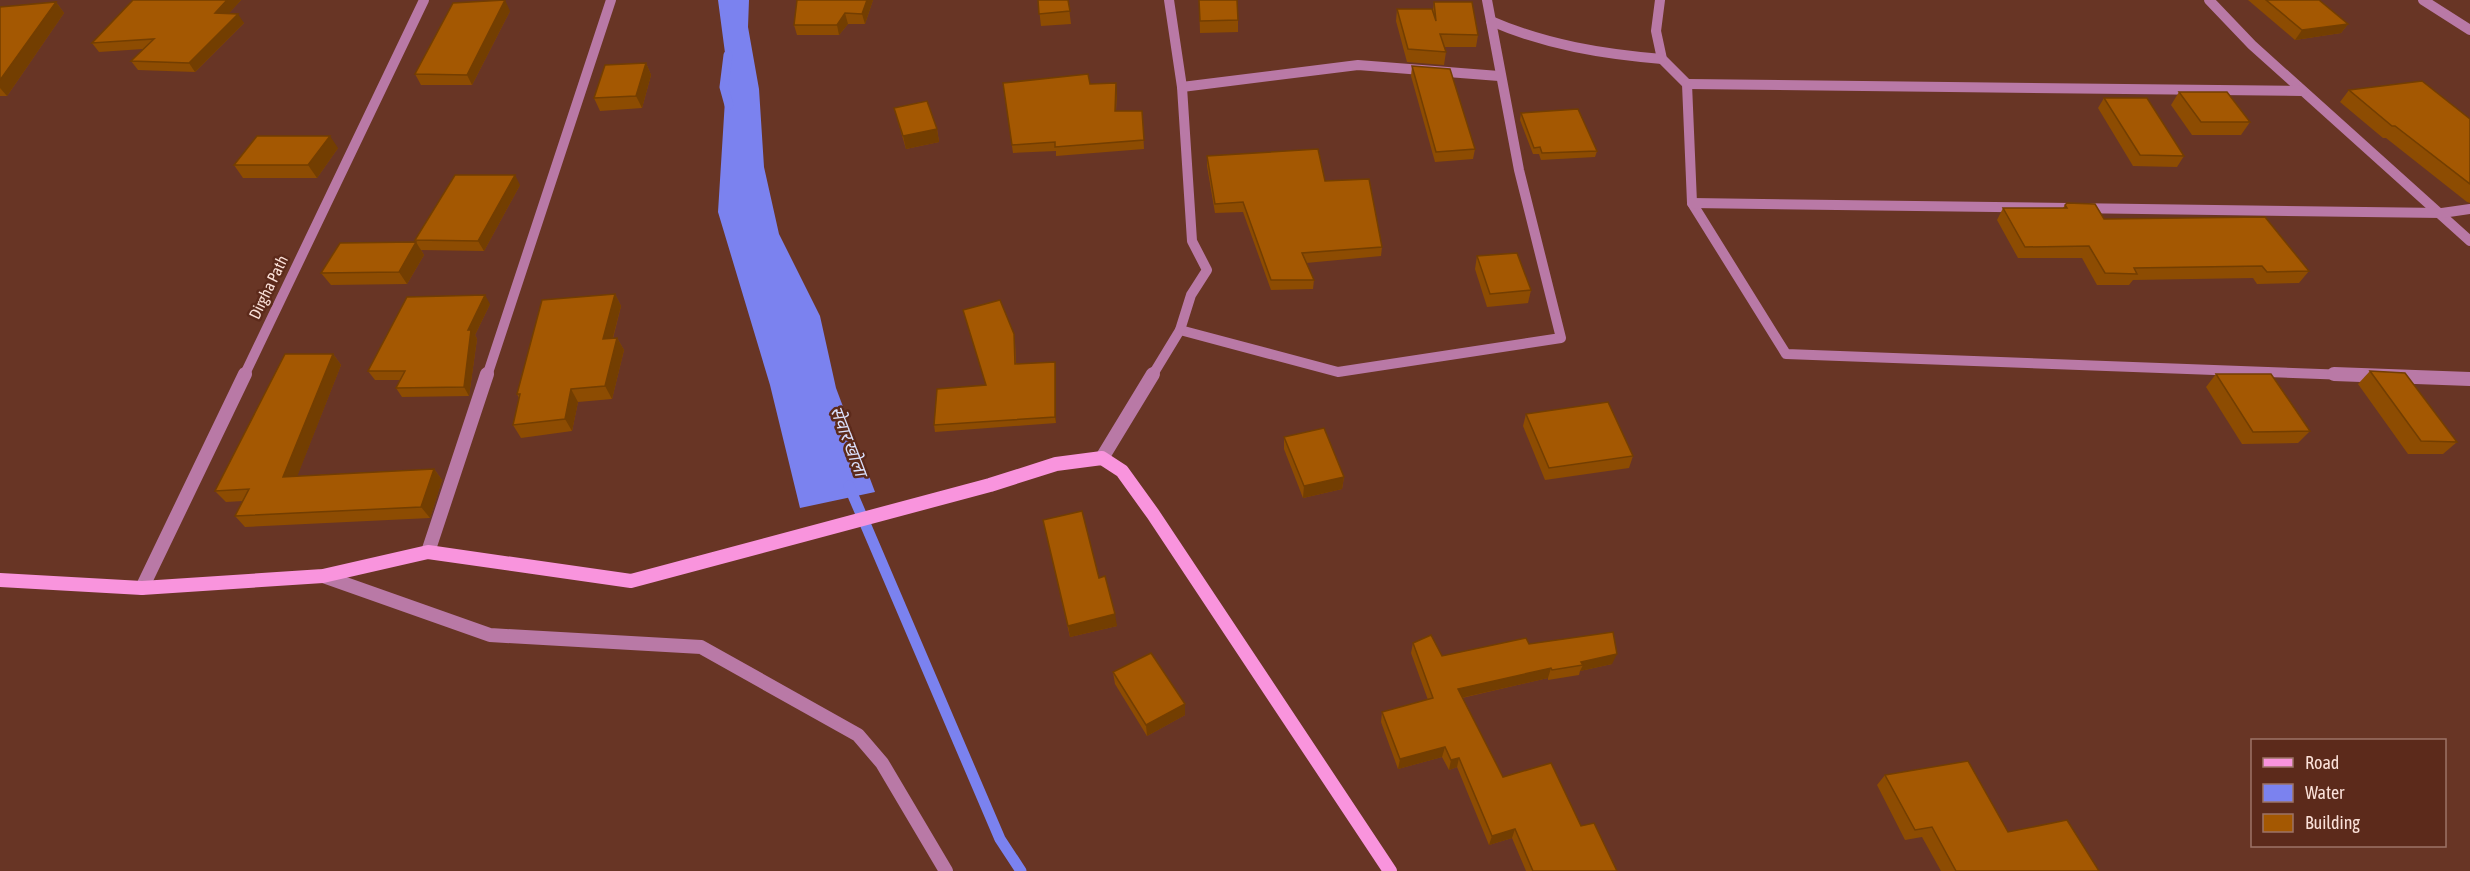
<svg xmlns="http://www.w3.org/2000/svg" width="2470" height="871" font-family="'Asap Condensed','Noto Sans Devanagari',sans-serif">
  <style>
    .water { fill: #7b82ef }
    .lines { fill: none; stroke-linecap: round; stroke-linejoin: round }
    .stream-far1 { stroke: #7b82ef; stroke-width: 9 }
    .stream { stroke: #7b82ef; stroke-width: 11 }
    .street-far1 { stroke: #b979a6; stroke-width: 10 }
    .street { stroke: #b979a6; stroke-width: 14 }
    .secondary { stroke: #f994dd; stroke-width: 14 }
    .wall { fill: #8d4c02 }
    .shaded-wall { fill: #733e01 }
    .building { fill: #a45802; stroke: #733e01; stroke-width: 1.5 }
    .labels { text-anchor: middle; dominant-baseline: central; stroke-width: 5; stroke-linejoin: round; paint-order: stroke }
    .street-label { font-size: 16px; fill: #fbe1d9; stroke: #5c2a1b }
    .water-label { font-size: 18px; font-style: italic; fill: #dadffb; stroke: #5c2a1b }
  </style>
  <rect width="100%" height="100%" fill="#683525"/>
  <polygon class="water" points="718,0 749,0 748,27 759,89 764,167 779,234 820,316 836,388 875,492 800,508 770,385 718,212 727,68"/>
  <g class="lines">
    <polyline class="stream-far1" points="728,55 724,87 729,105"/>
    <polyline class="stream" points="849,486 1000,839 1021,871"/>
    <g class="street-far1">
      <polyline points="1660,0 1656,31 1662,59 1687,84 1692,203 1786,354 2375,376"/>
      <polyline points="2209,0 2252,45 2470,241"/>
      <polyline points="2423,0 2470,30"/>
      <path d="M1491 21C1546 45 1603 54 1662 59"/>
      <polyline points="1687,84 2302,91"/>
      <polyline points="1182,87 1358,65 1499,76"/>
      <polyline points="1692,203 2442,213 2470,209"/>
      <polyline points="1180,330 1338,372 1561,338 1519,170 1487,0"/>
      <polyline points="244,376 424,0"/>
      <polyline points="487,376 611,0"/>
      <polyline points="1152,376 1180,330 1191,295 1207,270 1192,241 1182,87 1169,0"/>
    </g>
    <g class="street">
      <polyline points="2334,374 2470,379"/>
      <polyline points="1102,458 1153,374"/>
      <polyline points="428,552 487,374"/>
      <polyline points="323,576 490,635 701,647 858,735 882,763 946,871"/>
      <polyline points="142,588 245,374"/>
    </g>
    <polyline class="secondary" points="0,580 142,588 323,576 428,552 631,581 990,485 1056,464 1102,458 1122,471 1153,514 1390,871"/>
  </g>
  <g class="wall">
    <polygon points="133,0 241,0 229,13 244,23 195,72 138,70 131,61 143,49 99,52 92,43"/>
    <polygon points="797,0 873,0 865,24 848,24 839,35 797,35 794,25"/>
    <polygon points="1038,0 1068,0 1071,24 1041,26"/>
    <polygon points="1199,0 1238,20 1238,32 1200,33"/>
    <polygon points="2248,0 2319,0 2348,24 2341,33 2295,40"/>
    <polygon points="56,2 64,13 7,96 0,96 0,7"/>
    <polygon points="1434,2 1478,35 1476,47 1444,47 1446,52 1444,65 1407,62 1396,21 1397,9 1433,10"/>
    <polygon points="510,11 472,85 421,85 415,74"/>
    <polygon points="646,63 651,75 642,108 600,111 594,98"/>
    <polygon points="1412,66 1475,149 1473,159 1435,162 1411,76"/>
    <polygon points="1003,83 1090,84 1117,92 1116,111 1142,111 1144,149 1056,156 1056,151 1013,153"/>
    <polygon points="2349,90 2470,119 2470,203 2467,202 2386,138 2383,138 2340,102"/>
    <polygon points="2179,92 2250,122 2241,135 2192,135 2171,105"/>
    <polygon points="2104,98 2184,156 2177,167 2133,166 2098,108"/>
    <polygon points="894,108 937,129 939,142 906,149"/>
    <polygon points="1521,113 1597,151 1595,157 1541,160 1539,154 1533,154 1520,120"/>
    <polygon points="338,148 317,178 243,178 234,165"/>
    <polygon points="1207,156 1325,181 1382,247 1381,256 1306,263 1314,280 1313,289 1271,290 1243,212 1215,213 1207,166"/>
    <polygon points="520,185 484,251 421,250 424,255 407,284 331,285 321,273 416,242 415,240"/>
    <polygon points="2065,205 2104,219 2309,271 2299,283 2257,284 2253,278 2133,280 2129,285 2097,285 2082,258 2018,258 1997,220 2003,208 2063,208"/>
    <polygon points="1477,256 1531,290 1528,303 1487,307 1475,269"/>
    <polygon points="615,294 621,306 613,338 617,338 624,350 612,399 578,402 572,431 521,438 513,425 519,398 517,394"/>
    <polygon points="490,304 475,335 477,339 469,396 402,397 396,388 400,380 375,380 368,371"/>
    <polygon points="963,310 1015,341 1016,363 1056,369 1056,423 935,432 934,425 986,385"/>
    <polygon points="333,354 341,365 297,476 434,469 442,480 430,518 245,527 235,516 243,501 226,502 215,491"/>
    <polygon points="2370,371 2457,442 2443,454 2408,454 2358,384"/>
    <polygon points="2216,374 2310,431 2298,443 2242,444 2206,387"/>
    <polygon points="1526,414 1633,456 1629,468 1545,480 1523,426"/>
    <polygon points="1284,437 1344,477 1342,489 1303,498 1284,449"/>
    <polygon points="1043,520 1099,578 1117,626 1070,637"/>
    <polygon points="1413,643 1442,656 1529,644 1612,664 1580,671 1579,675 1548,680 1548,678 1462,698 1503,777 1581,826 1617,871 1526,871 1512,838 1489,845 1457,767 1449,770 1442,757 1398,769 1381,722 1382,712 1428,700 1411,653"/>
    <polygon points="1113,672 1185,715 1147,736 1115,684"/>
    <polygon points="1885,775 2008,832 2099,871 1941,871 1922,837 1905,840 1877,785"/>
  </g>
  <g class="shaded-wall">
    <polygon points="227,0 241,0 221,22 215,13"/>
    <polygon points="505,0 510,11 472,85 467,75"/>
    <polygon points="867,0 873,0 865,24 862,14"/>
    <polygon points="56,2 64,13 7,96 0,88 0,80"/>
    <polygon points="845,13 848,24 839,35 837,25"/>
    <polygon points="238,14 244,23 195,72 189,63"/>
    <polygon points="2348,24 2341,33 2295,40 2302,30"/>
    <polygon points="646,63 651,75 642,108 636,96"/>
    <polygon points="1116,83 1117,92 1115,120 1115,111"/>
    <polygon points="937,129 939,142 906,149 903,136"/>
    <polygon points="330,136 338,148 317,178 308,165"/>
    <polygon points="515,175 520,185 484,251 478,241"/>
    <polygon points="416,242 424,255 407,284 399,272"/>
    <polygon points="615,294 621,306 609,352 603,339"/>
    <polygon points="485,295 490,304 475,335 477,339 469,396 464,387 468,330"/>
    <polygon points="617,338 624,350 612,399 605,386"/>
    <polygon points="333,354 341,365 293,487 283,477"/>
    <polygon points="1055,362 1056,369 1056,423 1055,417"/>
    <polygon points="571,389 578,402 572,431 565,419"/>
    <polygon points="434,469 442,480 430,518 421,507"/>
    <polygon points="1344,477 1342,489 1303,498 1304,486"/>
    <polygon points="1115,614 1117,626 1070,637 1068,626"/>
    <polygon points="1617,654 1612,664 1580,671 1583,665 1581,662"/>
    <polygon points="1551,668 1548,678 1456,699 1458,689"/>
    <polygon points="1185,704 1185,715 1147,736 1146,725"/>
    <polygon points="1445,747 1442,757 1398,769 1400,759"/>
    <polygon points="1459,758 1457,767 1449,770 1451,760"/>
    <polygon points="1515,829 1512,838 1489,845 1492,836"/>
  </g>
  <g class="building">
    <polygon points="133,0 227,0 215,13 238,14 189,63 131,61 154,39 92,43"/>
    <polygon points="505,0 467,75 415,74 453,3"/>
    <polygon points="797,0 867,0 862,14 845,13 837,25 794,25"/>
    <polygon points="1038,0 1068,0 1070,11 1039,14"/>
    <polygon points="1199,0 1237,0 1238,20 1200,21"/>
    <polygon points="2266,0 2319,0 2348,24 2302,30"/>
    <polygon points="56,2 0,80 0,7"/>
    <polygon points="1434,2 1472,2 1478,35 1440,34 1446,52 1408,49 1397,9 1432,9 1436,21"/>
    <polygon points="646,63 636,96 594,98 605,65"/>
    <polygon points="1412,66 1450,69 1475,149 1436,152"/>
    <polygon points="1088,74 1090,84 1116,83 1115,111 1142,111 1144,140 1055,147 1055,142 1012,145 1003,83"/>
    <polygon points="2422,81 2470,119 2470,184 2395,126 2392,126 2349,90"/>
    <polygon points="2179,92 2227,92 2250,122 2201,122"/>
    <polygon points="2104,98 2147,98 2184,156 2140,155"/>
    <polygon points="927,101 937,129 903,136 894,108"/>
    <polygon points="1578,109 1597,151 1542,153 1540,147 1534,148 1521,113"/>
    <polygon points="257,136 330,136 308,165 234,165"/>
    <polygon points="1318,149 1325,181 1369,179 1382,247 1302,253 1314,280 1271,280 1243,202 1215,204 1207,156"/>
    <polygon points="455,175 515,175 478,241 415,240"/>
    <polygon points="2067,203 2095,204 2104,219 2265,217 2309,271 2267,272 2262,266 2134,268 2137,274 2105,273 2089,246 2025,247 2003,208 2067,208 2065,205"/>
    <polygon points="416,242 399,272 321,273 340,243"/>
    <polygon points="1517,253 1531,290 1490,294 1477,256"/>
    <polygon points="615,294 603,339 617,338 605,386 571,389 565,419 513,425 520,394 517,394 542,300"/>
    <polygon points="485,295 468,330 471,330 464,387 396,388 405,371 368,371 407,297"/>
    <polygon points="1000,300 1014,334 1015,364 1055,362 1055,417 934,425 937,389 986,385 963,310"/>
    <polygon points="285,354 333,354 283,477 434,469 421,507 235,516 249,489 215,491"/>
    <polygon points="2370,371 2405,373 2457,442 2421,441"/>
    <polygon points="2216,374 2271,374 2310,431 2253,432"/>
    <polygon points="1608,402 1633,456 1549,468 1526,414"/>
    <polygon points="1324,428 1344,477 1304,486 1284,437"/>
    <polygon points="1082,511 1099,578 1105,576 1115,614 1068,626 1043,520"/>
    <polygon points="1613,632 1617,654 1581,662 1583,665 1552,670 1551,668 1458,689 1503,777 1551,763 1581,826 1594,823 1617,871 1533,871 1515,829 1492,836 1459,758 1451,760 1445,747 1400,759 1382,712 1433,698 1413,643 1431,635 1442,656 1526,638 1529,644"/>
    <polygon points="1151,653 1185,704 1146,725 1113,672"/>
    <polygon points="1968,761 2008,832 2067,820 2099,871 1956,871 1932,827 1915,830 1885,775"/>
  </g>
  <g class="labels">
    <g class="street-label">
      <text transform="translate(268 287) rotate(-64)">Dirgha Path</text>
    </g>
    <g class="water-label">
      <text transform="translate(849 441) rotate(69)">सेवार खोला</text>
    </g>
  </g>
  <rect x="2251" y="739" width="195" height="108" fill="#5c2a1b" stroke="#9c7367" stroke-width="1.5"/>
  <rect x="2263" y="758" width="30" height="9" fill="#f994dd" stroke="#9c7367" stroke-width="1.5"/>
  <text x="2305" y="769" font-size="18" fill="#fbe1d9">Road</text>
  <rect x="2263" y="784" width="30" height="18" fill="#7b82ef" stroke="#9c7367" stroke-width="1.5"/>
  <text x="2305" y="799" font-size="18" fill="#fbe1d9">Water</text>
  <rect x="2263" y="814" width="30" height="18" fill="#a45802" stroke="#9c7367" stroke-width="1.5"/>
  <text x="2305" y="829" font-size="18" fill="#fbe1d9">Building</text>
</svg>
